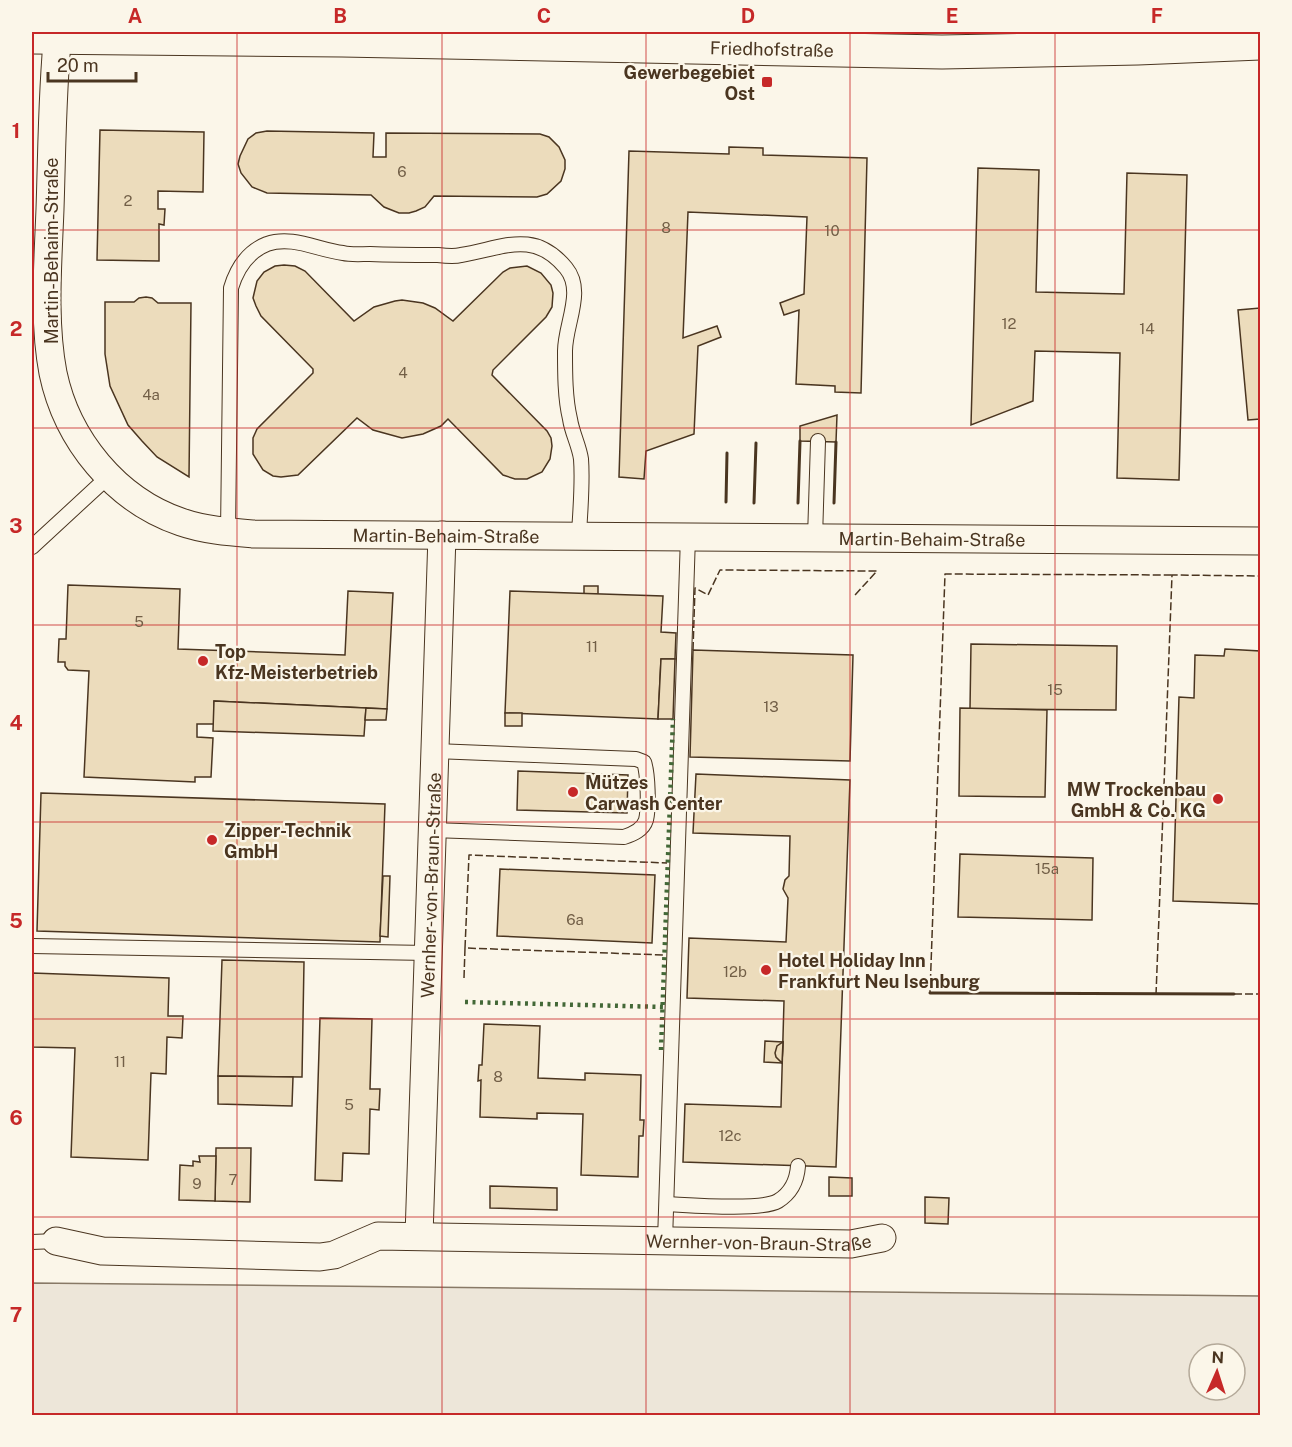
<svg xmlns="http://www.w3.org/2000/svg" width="1292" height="1447" font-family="'Public Sans',sans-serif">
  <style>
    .green { fill: #ede6d9; stroke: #887966; stroke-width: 1.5; fill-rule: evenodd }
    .building { fill: #ecdcbc; stroke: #4a3520; stroke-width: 1.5 }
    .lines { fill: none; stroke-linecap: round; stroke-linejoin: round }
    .service-casing { stroke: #4a3520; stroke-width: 16 }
    .minor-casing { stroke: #4a3520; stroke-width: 29 }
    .secondary-casing { stroke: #4a3520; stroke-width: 35 }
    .service { stroke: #fbf6e9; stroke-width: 14 }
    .minor { stroke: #fbf6e9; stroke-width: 27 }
    .secondary { stroke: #fbf6e9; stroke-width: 33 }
    .hedge { stroke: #436837; stroke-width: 4.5; stroke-dasharray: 3 4.5; stroke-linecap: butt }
    .fence { stroke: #4a3520; stroke-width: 1.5; stroke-dasharray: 8 3; stroke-linecap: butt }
    .wall { stroke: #4a3520; stroke-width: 3 }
    .grid { fill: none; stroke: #c62828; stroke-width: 1.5; stroke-opacity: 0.55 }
    .poi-dot { fill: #c62828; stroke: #fbf6e9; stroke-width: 2 }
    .labels { text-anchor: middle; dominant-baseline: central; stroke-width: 4.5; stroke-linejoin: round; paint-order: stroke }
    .number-label { font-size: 15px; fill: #725f47 }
    .street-label { font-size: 18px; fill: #4a3520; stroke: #fbf6e9 }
    .poi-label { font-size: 18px; font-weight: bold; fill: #4a3520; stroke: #fbf6e9; text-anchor: start }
    .neatline { fill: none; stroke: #c62828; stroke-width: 2 }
    .grid-label { font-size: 20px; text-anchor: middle; font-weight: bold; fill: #c62828 }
  </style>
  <rect width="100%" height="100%" fill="#fbf6e9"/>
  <path class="green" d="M32 1283 1260 1296V1415H32ZM1199 1354H1235V1390H1199Z"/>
  <g class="building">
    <polygon points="100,130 204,132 203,192 158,191 158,209 165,209 164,225 159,224 159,261 97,260"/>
    <polygon points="267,131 374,133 373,157 386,157 386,133 540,134 549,137 559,147 565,160 565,169 561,181 547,194 537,197 434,196 425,207 416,211 409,213 399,213 384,207 371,195 267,193 252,187 241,173 238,164 240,156 248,139 256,133"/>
    <polygon points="729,147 763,148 763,155 867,158 861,393 835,392 835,386 796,384 799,310 784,315 780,303 804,294 807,217 688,212 683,338 717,326 721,337 698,346 694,434 646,451 644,479 619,477 629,151 729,154"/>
    <polygon points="978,168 1039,170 1036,292 1124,294 1127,173 1187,175 1179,480 1117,478 1120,353 1035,351 1033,401 971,425"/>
    <polygon points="284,265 295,266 305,271 354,321 374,307 395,301 402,300 423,303 435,308 453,321 503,272 510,268 527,266 541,273 551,285 553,293 552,307 546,317 493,370 492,375 547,431 551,438 552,446 550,459 542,472 527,479 515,479 503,475 448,419 441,426 423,434 402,438 373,430 357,418 298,475 281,477 273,476 263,470 253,454 253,438 257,429 313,373 313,369 261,316 256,306 253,298 257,281 264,272 275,266"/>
    <polygon points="146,297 152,298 158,303 191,303 189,477 157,457 142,441 128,425 110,386 105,354 105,302 134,302 139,298"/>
    <polygon points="1260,308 1260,419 1248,420 1238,310"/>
    <polygon points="837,415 836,442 800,441 800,426"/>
    <polygon points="68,585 180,589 178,649 345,655 348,591 393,593 387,709 214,701 214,724 197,724 197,737 213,738 211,777 195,777 195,782 84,777 89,671 68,670 65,666 65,662 58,662 59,639 66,639"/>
    <rect x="584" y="586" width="14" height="8"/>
    <polygon points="510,591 663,596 661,632 676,633 675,659 661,659 658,719 505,713"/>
    <polygon points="971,644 1117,646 1116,710 970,709"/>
    <polygon points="1225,649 1260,651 1260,904 1173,901 1179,697 1194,698 1195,655 1224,656"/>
    <polygon points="693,650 853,655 850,761 690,757"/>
    <polygon points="661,659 675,659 673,719 658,719"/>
    <polygon points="214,701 366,708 364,736 213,731"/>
    <polygon points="366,708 387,709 386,720 365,720"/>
    <polygon points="960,708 1047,710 1045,797 959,796"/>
    <rect x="505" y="713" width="17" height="13"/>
    <polygon points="518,771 628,775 627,813 517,810"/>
    <polygon points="696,774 850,780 836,1167 683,1162 685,1104 781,1107 784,1001 687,998 689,938 786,942 788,898 783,889 785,880 789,876 790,836 693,833"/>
    <polygon points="41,793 385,804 380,942 37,931"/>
    <polygon points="960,854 1093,858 1092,920 958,917"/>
    <polygon points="500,869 655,875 652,943 497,936"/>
    <polygon points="383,876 390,876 388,937 380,936"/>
    <polygon points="222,960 304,962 302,1077 218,1076"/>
    <polygon points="32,973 169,978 168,1016 183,1016 182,1038 167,1037 166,1074 151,1073 148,1160 71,1157 75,1048 32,1047"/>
    <polygon points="320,1018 372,1019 370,1089 380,1089 379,1110 370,1109 369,1154 343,1153 342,1181 315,1180"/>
    <polygon points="484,1024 540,1026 538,1078 585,1080 585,1073 641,1075 640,1120 644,1120 643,1136 639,1136 638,1177 581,1175 583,1114 537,1113 537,1119 480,1117 481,1080 478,1081 479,1065 482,1065"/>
    <polygon points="765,1041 783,1042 782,1063 764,1062"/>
    <polygon points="783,1042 782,1063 776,1057 775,1053 777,1046"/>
    <polygon points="218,1076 293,1077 292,1106 218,1104"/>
    <polygon points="216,1148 251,1148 250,1202 215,1201"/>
    <polygon points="199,1156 216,1156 215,1201 179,1200 180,1165 193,1166 193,1161 200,1162"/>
    <polygon points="829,1177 852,1178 852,1196 829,1196"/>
    <polygon points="490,1186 557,1188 557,1210 490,1208"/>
    <polygon points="925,1197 949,1198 948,1224 925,1223"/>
  </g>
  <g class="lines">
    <g class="service-casing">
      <g id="service">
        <path d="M228 532 231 288C237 268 247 252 267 244 292 235 318 250 343 253 351 255 361 254 370 254 393 255 416 255 438 255 446 256 454 257 461 255 501 249 533 228 566 268 585 291 565 324 565 351 565 373 565 398 570 419 572 433 579 445 581 459 583 484 580 511 579 536"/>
        <polyline points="815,538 818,441"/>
        <polyline points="32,547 109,476"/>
        <path d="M432 830 624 837C633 834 643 830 646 820 649 807 648 774 644 762L636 759 435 751"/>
        <polyline points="32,946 428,953"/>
        <path d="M667 1204C689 1205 761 1211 778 1201 791 1193 797 1180 798 1166"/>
        <polyline points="665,1241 688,536"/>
        <polyline points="32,1242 56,1241"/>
      </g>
    </g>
    <g class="minor-casing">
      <g id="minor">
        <path id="s1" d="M58 32C52 90 52 150 50 209 48 263 43 320 53 373 67 440 116 500 181 522 204 530 229 532 253 534L1260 541"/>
        <path id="s2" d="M419 1236 442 535"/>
        <path id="s3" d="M56 1241 102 1251 320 1257 334 1255 378 1236 851 1244 882 1238"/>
      </g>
    </g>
    <g class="secondary-casing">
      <g id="secondary">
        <path id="s4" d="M32 37 342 40 942 52 1138 48 1260 43"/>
      </g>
    </g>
    <use href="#service" class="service"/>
    <use href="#minor" class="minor"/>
    <use href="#secondary" class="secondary"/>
    <g class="hedge">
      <polyline points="465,1002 663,1007"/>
      <polyline points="661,1050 673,719"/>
    </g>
    <g class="fence">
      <polyline points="693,650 695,588 708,595 720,570 877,571 855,595"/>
      <polyline points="465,948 469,855 667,863"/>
      <polyline points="464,978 465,948 665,955"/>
      <polyline points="930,993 945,574 1172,575"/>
      <polyline points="1234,994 1260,994"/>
      <polyline points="1156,995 1172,575 1260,576"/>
    </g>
    <g class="wall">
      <polyline points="726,502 727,453"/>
      <polyline points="754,503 756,443"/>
      <polyline points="798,503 800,441"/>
      <polyline points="834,503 836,442"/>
      <polyline points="930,993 1234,994"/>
    </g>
  </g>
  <path class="grid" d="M237 32V1416M442 32V1416M646 32V1416M850 32V1416M1055 32V1416M32 230H1260M32 428H1260M32 625H1260M32 822H1260M32 1019H1260M32 1217H1260"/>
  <g class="poi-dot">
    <rect x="761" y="76" width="12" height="12" rx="3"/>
    <circle cx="203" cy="661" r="6"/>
    <circle cx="573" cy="792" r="6"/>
    <circle cx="1218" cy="799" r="6"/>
    <circle cx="212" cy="840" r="6"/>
    <circle cx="766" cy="970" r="6"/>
  </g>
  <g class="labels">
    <g class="number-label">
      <text x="402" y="171">6</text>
      <text x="128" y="200">2</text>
      <text x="666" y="227">8</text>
      <text x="832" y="230">10</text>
      <text x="1009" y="323">12</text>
      <text x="1147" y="328">14</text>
      <text x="403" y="372">4</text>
      <text x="151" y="394">4a</text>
      <text x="139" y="621">5</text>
      <text x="592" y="646">11</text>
      <text x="1055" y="689">15</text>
      <text x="771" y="706">13</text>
      <text x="1047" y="868">15a</text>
      <text x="575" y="919">6a</text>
      <text x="735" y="971">12b</text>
      <text x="120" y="1061">11</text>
      <text x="498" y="1076">8</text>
      <text x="349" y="1104">5</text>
      <text x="730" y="1135">12c</text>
      <text x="233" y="1179">7</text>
      <text x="197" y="1183">9</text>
    </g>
    <g class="street-label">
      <text stroke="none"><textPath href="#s4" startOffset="740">Friedhofstraße</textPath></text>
      <text transform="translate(51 251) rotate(-90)">Martin-Behaim-Straße</text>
      <text stroke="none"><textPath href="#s1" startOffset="813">Martin-Behaim-Straße</textPath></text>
      <text stroke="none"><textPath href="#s1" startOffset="1299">Martin-Behaim-Straße</textPath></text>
      <text stroke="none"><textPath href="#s2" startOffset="351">Wernher-von-Braun-Straße</textPath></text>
      <text stroke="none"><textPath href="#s3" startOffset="708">Wernher-von-Braun-Straße</textPath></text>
    </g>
    <g class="poi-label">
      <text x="755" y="72" text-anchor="end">Gewerbegebiet<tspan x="755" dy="21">Ost</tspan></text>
      <text x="215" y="651">Top<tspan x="215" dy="21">Kfz-Meisterbetrieb</tspan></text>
      <text x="585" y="782">Mützes<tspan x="585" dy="21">Carwash Center</tspan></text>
      <text x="1206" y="789" text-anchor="end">MW Trockenbau<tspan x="1206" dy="21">GmbH &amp; Co. KG</tspan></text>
      <text x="224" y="830">Zipper-Technik<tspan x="224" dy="21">GmbH</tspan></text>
      <text x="778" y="960">Hotel Holiday Inn<tspan x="778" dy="21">Frankfurt Neu Isenburg</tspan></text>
    </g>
  </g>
  <rect width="1292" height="1447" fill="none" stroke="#fbf6e9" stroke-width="66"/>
  <g transform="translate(1217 1372) rotate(3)"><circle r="28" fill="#fbf6e9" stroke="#b4a999" stroke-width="1.5"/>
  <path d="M0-4.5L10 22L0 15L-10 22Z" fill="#c62828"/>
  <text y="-9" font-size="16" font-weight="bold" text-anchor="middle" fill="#4a3520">N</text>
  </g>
  <path d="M48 72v9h88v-9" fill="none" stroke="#4a3520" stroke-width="3"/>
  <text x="57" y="72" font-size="18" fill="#4a3520" stroke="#fbf6e9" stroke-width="4.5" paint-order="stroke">20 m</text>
  <rect x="33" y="33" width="1226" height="1381" class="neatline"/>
  <g class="grid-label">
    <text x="135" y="23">A</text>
    <text x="340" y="23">B</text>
    <text x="544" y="23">C</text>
    <text x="748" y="23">D</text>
    <text x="952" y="23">E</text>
    <text x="1157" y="23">F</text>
    <text x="16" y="138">1</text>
    <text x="16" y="336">2</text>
    <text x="16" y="533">3</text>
    <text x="16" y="730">4</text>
    <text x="16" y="928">5</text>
    <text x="16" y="1125">6</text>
    <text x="16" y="1322">7</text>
  </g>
</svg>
